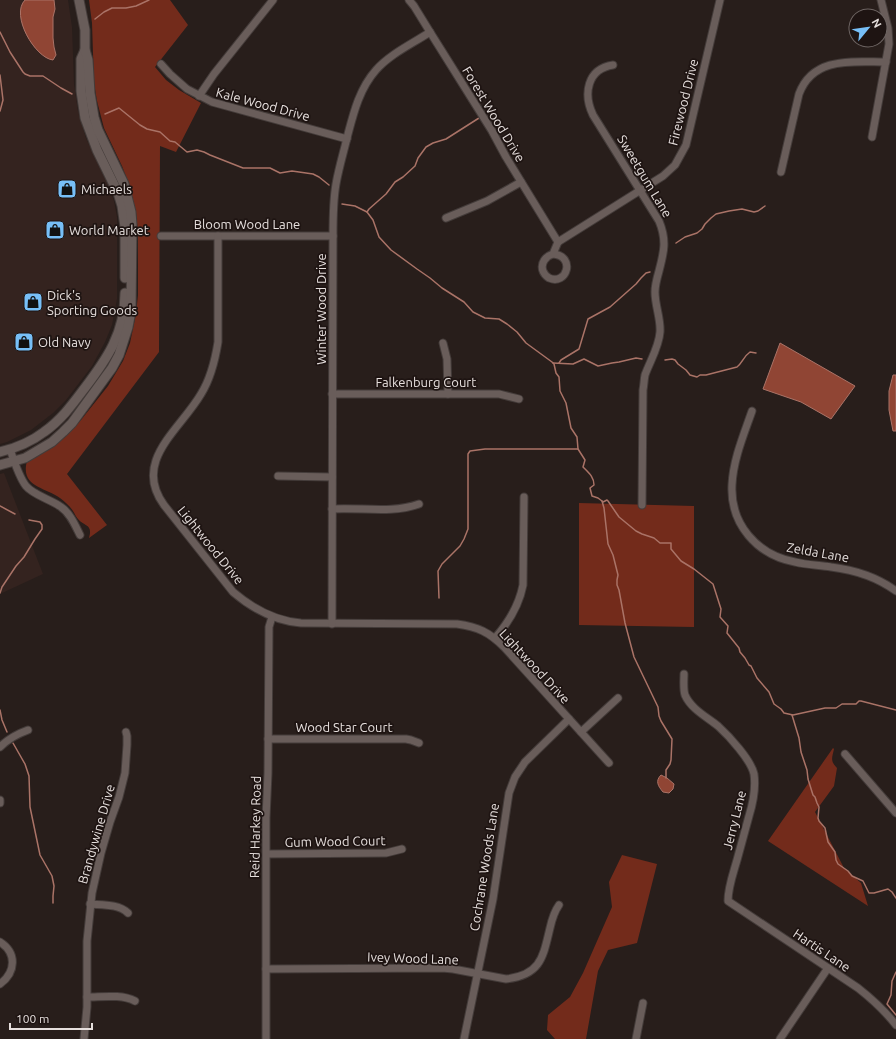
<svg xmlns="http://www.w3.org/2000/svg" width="896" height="1039" font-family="Ubuntu,sans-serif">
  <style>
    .built { fill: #34231f }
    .forest { fill: #732b1b }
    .water { fill: #904534; stroke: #aa7367 }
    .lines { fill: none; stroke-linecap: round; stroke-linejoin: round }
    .stream { stroke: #aa7367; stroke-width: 1.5 }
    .street-casing { stroke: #443c3a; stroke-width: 9 }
    .secondary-casing { stroke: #443c3a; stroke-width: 11 }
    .street { stroke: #695d5a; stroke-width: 7 }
    .secondary { stroke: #695d5a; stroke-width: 9 }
    .labels { text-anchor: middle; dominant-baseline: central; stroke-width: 3.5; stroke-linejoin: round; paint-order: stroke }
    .street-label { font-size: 13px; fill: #e6dfdd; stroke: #1e1412 }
    .poi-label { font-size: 13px; fill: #e6dfdd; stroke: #1e1412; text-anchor: start }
  </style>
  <rect width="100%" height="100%" fill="#281e1b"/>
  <g class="built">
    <polygon points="0,0 68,0 72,27 74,84 78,111 86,138 108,185 114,201 117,217 117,299 112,325 105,342 92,366 66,400 53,413 31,430 7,442 0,444"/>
    <polygon points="4,473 43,574 0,594 0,474"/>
  </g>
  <g class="forest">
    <path d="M89 0H170L188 25 155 67 166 80 179 90 201 103 176 152 160 146 159 352 67 474 107 525 89 538C93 524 85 527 78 519 76 517 75 514 73 511 70 506 65 502 60 498 45 487 20 487 27 461L66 436 81 420 108 386 123 361 130 343 136 314 138 295V233L136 213 129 184 122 166 104 128 97 101 94 83 92 23Z"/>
    <polygon points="579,503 694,506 694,627 579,625"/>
    <path d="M833 748 834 749C832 758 830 761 837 768L834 786 815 812 844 868 861 883 868 906 768 841Z"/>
    <polygon points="622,855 657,864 637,943 608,950 598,971 586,1039 555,1039 547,1030 548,1015 570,997 583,973 612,907 609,882"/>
  </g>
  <g class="water">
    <path d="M25 0H54L55 9 53 17V38L54 47 56 55 53 60C35 58 10 15 25 0Z"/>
    <polygon points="780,343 855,386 831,419 801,402 763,389"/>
    <polygon points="893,375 896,375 896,431 893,431 889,410 889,391"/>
    <path d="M661 775 667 778 674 784 673 789 669 793 663 792C658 786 655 781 661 775Z"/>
  </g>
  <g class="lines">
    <g class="stream">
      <polyline points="95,19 104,12 112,8 126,8 136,6 149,0"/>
      <polyline points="0,32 10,52 23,72 25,74 30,76 43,76 61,88 72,94"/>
      <polyline points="0,75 3,100 0,111"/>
      <polyline points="105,114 119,108 140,125 147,129 160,132 170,141 175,142 187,152 197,150 204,152 210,155 243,168 270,168 280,173 292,171 313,174 319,177 329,185"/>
      <path d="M342 204 355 206 367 212 373 220 379 237 391 250 417 269 430 278 442 288 464 302 473 312 485 318 499 319 507 324 517 332 526 343 552 362 554 364 556 373 559 377 560 391 566 403 571 428 577 437 578 449 585 460 583 467C589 473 594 477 594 485L590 488 592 496 598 498 602 501 604 508 608 544 613 555 618 575 617 580V585L619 590 625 623 634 657 658 707 659 716 661 721 672 739 671 760 670 764 666 770V778"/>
      <polyline points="367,212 369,209 386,194 395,182 403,177 415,166 418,158 426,147 433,143 446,139 479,118"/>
      <polyline points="676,243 685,237 697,233 702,229 705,224 711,218 716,214 729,211 742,209 754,212 758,211 765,206"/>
      <path d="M665 360 672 359 675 360 678 364 686 370 690 375 697 377 700 375H706L737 367C743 362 743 357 750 352L756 353"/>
      <polyline points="553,363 573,364 584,359 598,366 612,363 619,362 636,358 642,359"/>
      <polyline points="559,363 561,360 579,349 588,319 610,307 636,284 641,278 646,273 650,272"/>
      <polyline points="602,501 603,502 607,500 608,501 619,517 636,531 642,534 654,538 660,543 671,543 671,549 681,561 694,569 713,584 721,609 720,617 728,626 727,633 739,648 740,652 745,658 749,665 751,666 757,678 769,692 774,704 781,709 784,713 793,715 825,708 836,708 842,704 856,704 859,701 861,701 896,710"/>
      <polyline points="0,506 15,514"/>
      <polyline points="0,593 2,587 16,566 24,557 35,539 42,529 42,525 40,522 29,520"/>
      <polyline points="439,598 438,571 442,564 460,546 464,539 468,529 468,454 470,451 485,449 578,449"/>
      <polyline points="0,710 2,720 7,732"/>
      <polyline points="792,715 799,738 801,752 807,770 808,779 813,795 815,797 817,803 819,807 818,818 819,821 825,828 828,842 835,852 836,860 838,864 848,871 852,876 863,881 869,893 874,893 888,889 892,892 896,898"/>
      <polyline points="13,743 25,764 29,776 30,807 40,855 52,876 54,886 53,896 53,903"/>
      <polyline points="896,972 892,981 891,995 887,1004 896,1015"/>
    </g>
    <g class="street-casing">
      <g id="street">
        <polyline points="409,0 414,6 430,32 492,131 506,157 558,242"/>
        <polyline points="161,64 170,74 187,89 212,102 347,139"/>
        <path d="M613 65C587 69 583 94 593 115L659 221C667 240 664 252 659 271 657 278 655 285 655 292 655 306 661 319 660 332 659 347 650 361 645 375 644 380 644 385 643 390L642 505"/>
        <polyline points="199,96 214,74 273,0"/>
        <polyline points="872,137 889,44 888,28 881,0"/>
        <path d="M781 172 799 94C813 56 853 62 886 62"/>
        <polyline points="446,218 487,201 521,182"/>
        <polyline points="161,236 333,236"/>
        <path d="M218 236V342C215 361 211 378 201 394 180 430 132 461 164 505L233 592C253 609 275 621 301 623L457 624C478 627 489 632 504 647L609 763"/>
        <polyline points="558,242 663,176 675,165 686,145 720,0"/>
        <path d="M553 254C576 256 567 286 549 278 546 276 544 274 543 271 540 263 546 256 553 254L558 242"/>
        <polyline points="443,343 447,359 448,394"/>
        <polyline points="332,394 499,394 519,399"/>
        <path d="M752 411C744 434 733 460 732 485 730 524 757 555 795 562 807 565 819 565 831 567 855 570 877 577 896 591"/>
        <path d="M10 449C14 461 19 477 26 486 33 495 52 500 61 507 70 513 75 525 80 535"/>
        <polyline points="278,476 332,477"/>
        <path d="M332 509C361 507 391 514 419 504"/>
        <path d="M332 624 333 236C333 218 333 201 336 184 339 167 344 151 348 134 354 111 360 88 376 70 390 54 412 44 430 32"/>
        <path d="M495 638C509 622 519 606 523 585L524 497"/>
        <path d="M684 674C684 680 683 689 685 695 691 709 707 717 718 726 729 736 751 760 754 774 756 788 753 803 749 816 745 831 741 845 737 860 733 874 728 887 728 901L858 988C872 999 885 1011 896 1025"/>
        <polyline points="581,732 618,698"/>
        <polyline points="268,739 406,739 411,740 419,743"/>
        <path d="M0 747C8 739 17 734 28 730"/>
        <polyline points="845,754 896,813"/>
        <polyline points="0,800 0,803"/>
        <polyline points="267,854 386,853 402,849"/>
        <path d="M90 904C103 905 119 904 128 913"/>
        <path d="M0 942C17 953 16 972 0 984"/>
        <path d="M266 969 442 968 453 969 506 979C541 975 543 957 550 928 552 919 554 912 559 905"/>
        <path d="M87 997C102 997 121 994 135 1001"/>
        <polyline points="84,1039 87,1007 87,941 92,893 101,853 110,822 119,797 125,773 127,745 127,736 126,732"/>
        <polyline points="266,1039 266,818 268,773 269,627 272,617"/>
        <polyline points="464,1039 493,899 509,793 515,777 525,762 569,719"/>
        <polyline points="636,1039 643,1003"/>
        <polyline points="780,1039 828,968"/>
      </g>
    </g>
    <g class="secondary-casing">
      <g id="secondary">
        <polyline points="85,50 81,59 81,91 85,118 97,150 118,193 122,206 125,227 125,278"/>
        <path d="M0 452C16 448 31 442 44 432 61 420 72 405 84 389 107 359 125 333 125 293"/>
        <polyline points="0,465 25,458 52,442 63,432 72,423 112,368 119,355 128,327 131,311 132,225 131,212 124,184 98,130 94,117 90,93 88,60 85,50 85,30 79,0"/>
      </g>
    </g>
    <use href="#street" class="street"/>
    <use href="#secondary" class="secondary"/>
  </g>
  <defs>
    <g id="shop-square" transform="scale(1)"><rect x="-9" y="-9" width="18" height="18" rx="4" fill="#77bff7" stroke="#1e1412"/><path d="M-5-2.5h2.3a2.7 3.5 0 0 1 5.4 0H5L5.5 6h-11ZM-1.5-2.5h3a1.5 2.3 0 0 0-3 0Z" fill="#111"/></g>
  </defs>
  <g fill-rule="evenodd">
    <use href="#shop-square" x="67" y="189"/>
    <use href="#shop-square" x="55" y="230"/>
    <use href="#shop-square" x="33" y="302"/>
    <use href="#shop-square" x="24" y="342"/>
  </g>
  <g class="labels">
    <g class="street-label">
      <text transform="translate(683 102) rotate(-76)">Firewood Drive</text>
      <text transform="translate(263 104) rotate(15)">Kale Wood Drive</text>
      <text transform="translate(494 114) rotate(59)">Forest Wood Drive</text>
      <text transform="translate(645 176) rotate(59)">Sweetgum Lane</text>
      <text x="247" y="224">Bloom Wood Lane</text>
      <text transform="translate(321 309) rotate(-90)">Winter Wood Drive</text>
      <text x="426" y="382">Falkenburg Court</text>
      <text transform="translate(211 545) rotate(51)">Lightwood Drive</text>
      <text transform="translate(818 552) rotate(10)">Zelda Lane</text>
      <text transform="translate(535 666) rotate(47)">Lightwood Drive</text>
      <text x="344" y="727">Wood Star Court</text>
      <text transform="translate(734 820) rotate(-76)">Jerry Lane</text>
      <text transform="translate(255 827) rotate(-89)">Reid Harkey Road</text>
      <text transform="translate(96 834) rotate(-74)">Brandywine Drive</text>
      <text transform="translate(335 841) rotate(-1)">Gum Wood Court</text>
      <text transform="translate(484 867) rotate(-81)">Cochrane Woods Lane</text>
      <text transform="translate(822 950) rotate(34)">Hartis Lane</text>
      <text transform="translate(413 958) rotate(2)">Ivey Wood Lane</text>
    </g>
    <g class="poi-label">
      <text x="81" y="189">Michaels</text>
      <text x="69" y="230">World Market</text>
      <text x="47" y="295">Dick's<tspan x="47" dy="15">Sporting Goods</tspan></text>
      <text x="38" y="342">Old Navy</text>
    </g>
  </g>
  <g transform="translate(868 28) rotate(61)"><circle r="19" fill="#1e1412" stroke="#6e6563"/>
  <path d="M0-3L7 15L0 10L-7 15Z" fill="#77bff7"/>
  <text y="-6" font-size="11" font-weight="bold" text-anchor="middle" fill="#e6dfdd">N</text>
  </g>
  <path d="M10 1023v6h82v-6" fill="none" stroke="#e6dfdd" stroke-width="2"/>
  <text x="16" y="1023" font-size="12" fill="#e6dfdd" stroke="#1e1412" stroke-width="3" paint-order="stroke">100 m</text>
</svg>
